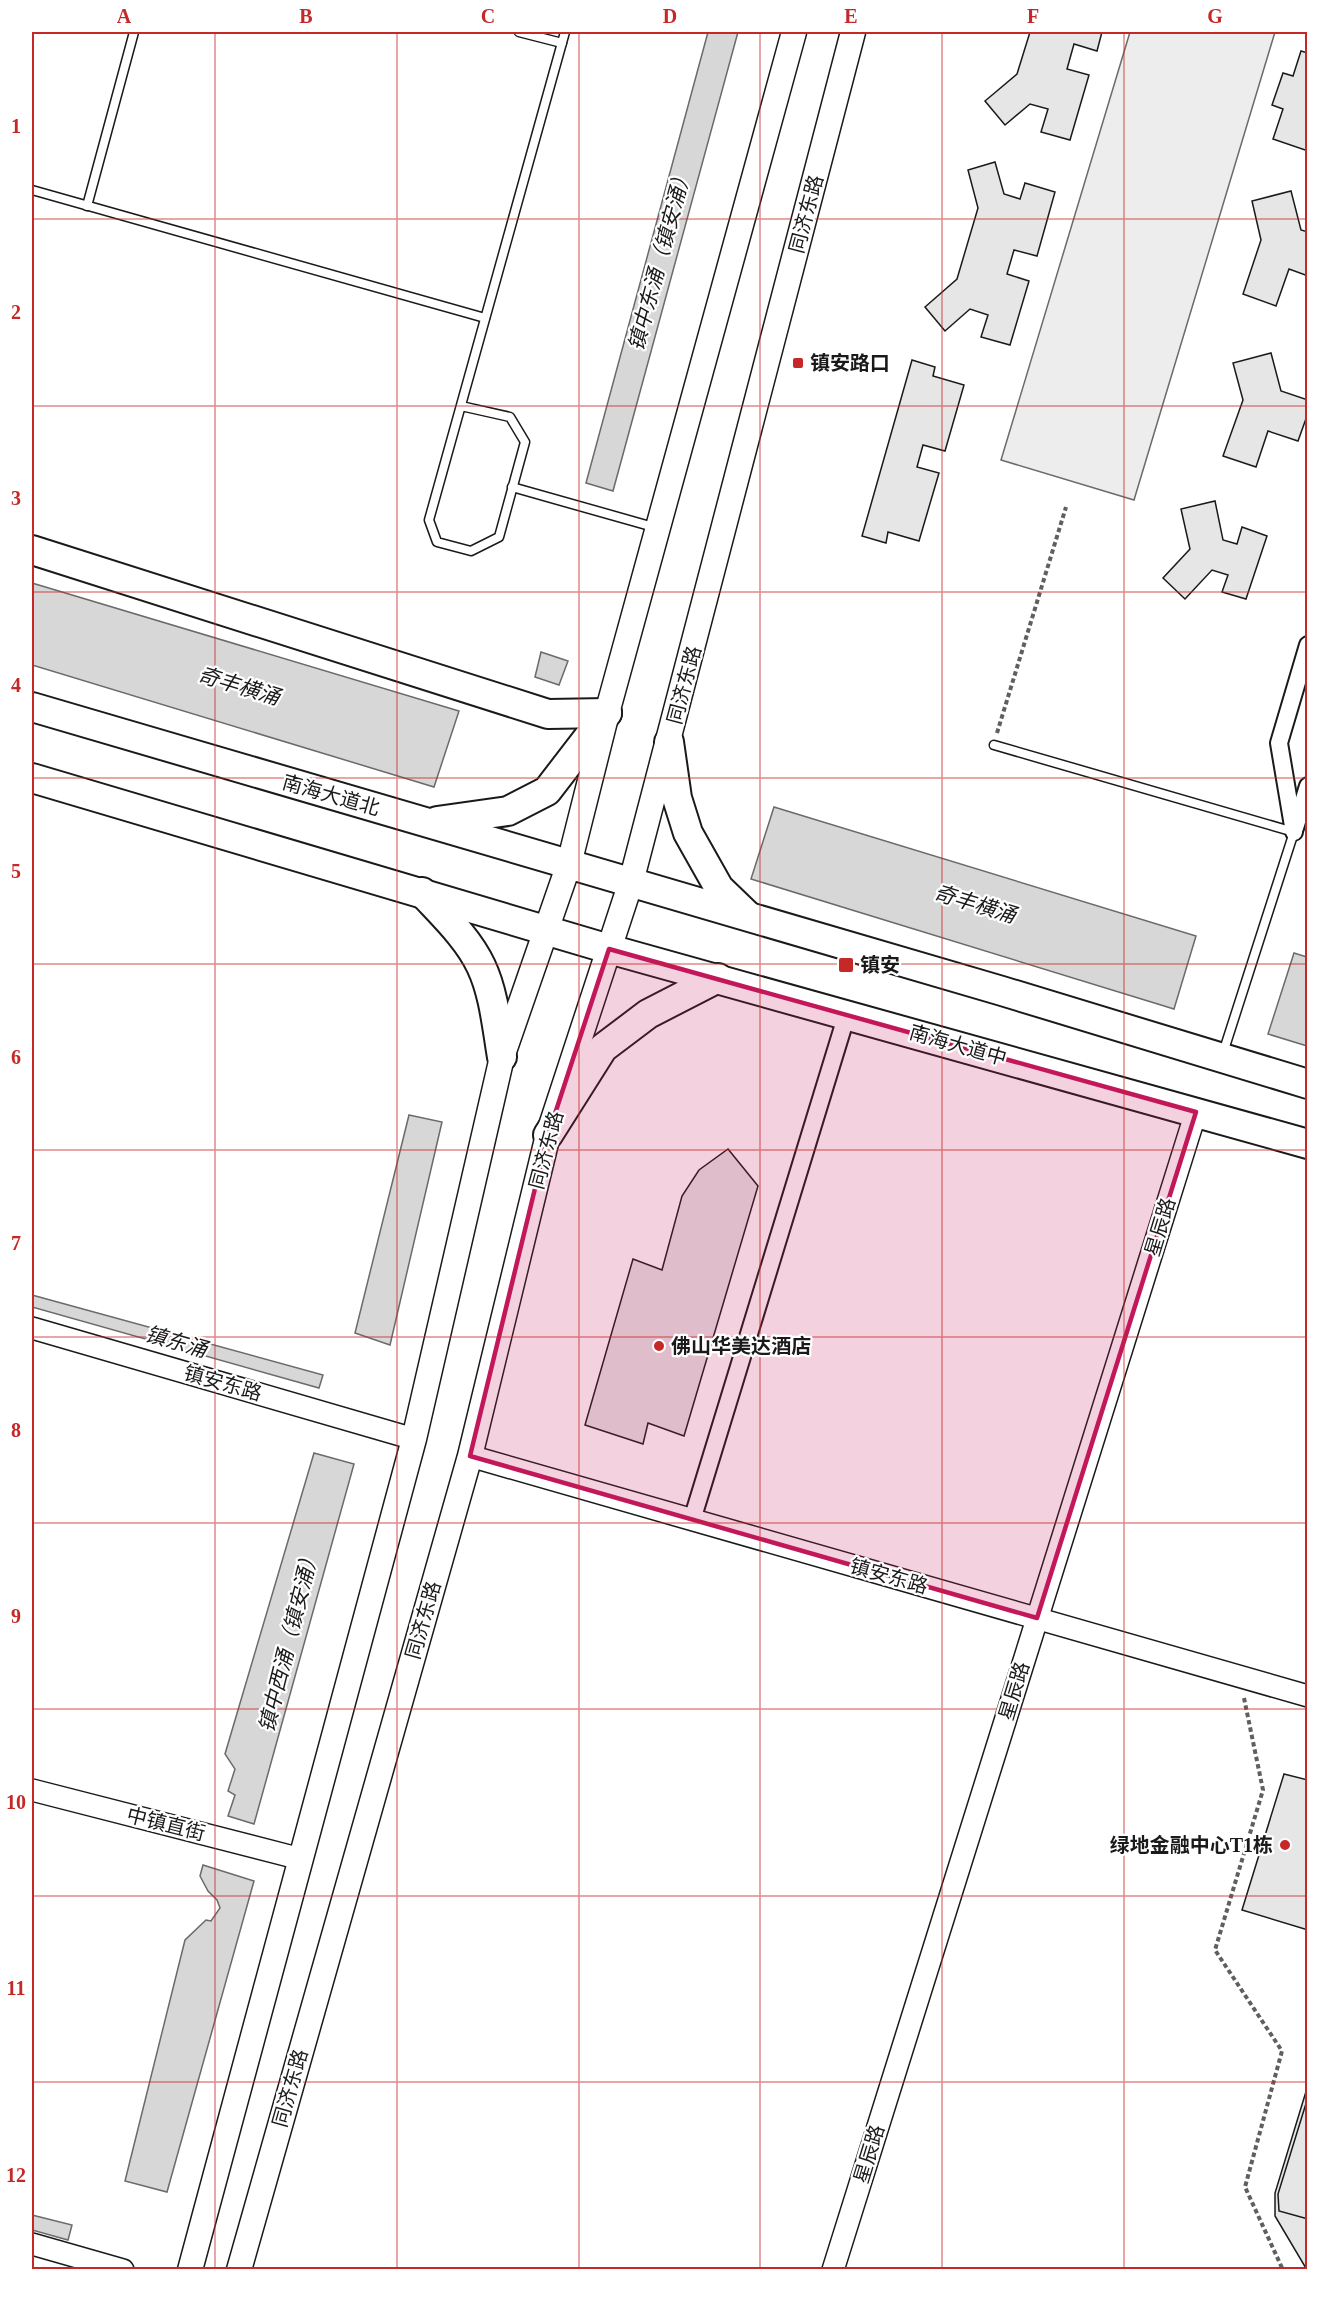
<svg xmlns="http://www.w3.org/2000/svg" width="1339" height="2301" font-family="'Times New Roman','Noto Sans SC',serif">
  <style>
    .green { fill: #ededed; stroke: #6a6a6a; stroke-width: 1.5 }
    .water { fill: #d7d7d7; stroke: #6a6a6a; stroke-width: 1.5 }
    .building { fill: #e6e6e6; stroke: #1a1a1a; stroke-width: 1.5 }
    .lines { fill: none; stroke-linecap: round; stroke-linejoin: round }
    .service-casing { stroke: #1a1a1a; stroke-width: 11 }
    .minor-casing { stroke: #1a1a1a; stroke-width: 20 }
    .tertiary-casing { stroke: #1a1a1a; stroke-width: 24 }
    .secondary-casing { stroke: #1a1a1a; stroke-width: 27 }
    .trunk-casing { stroke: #1a1a1a; stroke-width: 32 }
    .path { stroke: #5f5f5f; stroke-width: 4; stroke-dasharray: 4.5 3; stroke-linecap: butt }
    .service { stroke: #fff; stroke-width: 8 }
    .minor { stroke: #fff; stroke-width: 16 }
    .tertiary { stroke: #fff; stroke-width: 21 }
    .secondary { stroke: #fff; stroke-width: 24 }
    .trunk { stroke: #fff; stroke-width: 28 }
    .marked { fill: #c2185b; fill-opacity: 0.2; stroke: #c2185b; stroke-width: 4.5; stroke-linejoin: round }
    .grid { fill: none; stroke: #c62828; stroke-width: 1.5; stroke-opacity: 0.55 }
    .poi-dot { fill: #c62828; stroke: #fff; stroke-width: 2 }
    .labels { text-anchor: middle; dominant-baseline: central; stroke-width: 4.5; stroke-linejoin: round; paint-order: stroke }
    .street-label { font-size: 20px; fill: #1a1a1a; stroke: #fff }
    .poi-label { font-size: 20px; font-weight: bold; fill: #1a1a1a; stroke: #fff; text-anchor: start }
    .water-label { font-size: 21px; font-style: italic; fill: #1a1a1a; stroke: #fff }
    .neatline { fill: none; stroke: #c62828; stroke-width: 2 }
    .grid-label { font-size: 20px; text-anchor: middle; font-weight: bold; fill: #c62828 }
  </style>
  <rect width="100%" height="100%" fill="#fff"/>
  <polygon class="green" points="1130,32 1275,32 1134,500 1001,460"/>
  <g class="water">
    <polygon points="708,32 738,32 613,491 586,483"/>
    <polygon points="32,583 459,711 434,787 32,665"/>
    <polygon points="541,652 568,661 559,685 535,677"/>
    <polygon points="774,807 1196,936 1174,1009 751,879"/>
    <polygon points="1294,953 1307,957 1307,1046 1268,1034"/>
    <polygon points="409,1115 442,1122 390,1345 355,1333"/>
    <polygon points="32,1295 323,1375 319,1388 32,1307"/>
    <polygon points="314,1453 354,1464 254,1824 228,1816 235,1795 228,1791 235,1769 225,1754"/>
    <polygon points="203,1865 254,1881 167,2192 125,2181 185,1940 206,1920 211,1921 220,1908 217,1900 208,1891 200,1876"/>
    <polygon points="32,2215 72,2225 68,2240 32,2230"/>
  </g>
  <g class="building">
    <polygon points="1030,32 1102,32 1097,51 1074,44 1067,69 1089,75 1070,140 1041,132 1048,109 1030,104 1005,125 985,101 1017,74"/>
    <polygon points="1301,51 1308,53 1308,151 1273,139 1283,109 1272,105 1283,73 1293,76"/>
    <polygon points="995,162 1004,194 1020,199 1025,183 1055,192 1037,256 1014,250 1007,274 1029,281 1010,345 981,337 988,315 970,309 945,331 925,307 957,279 978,208 968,170"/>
    <polygon points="1291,191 1301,230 1308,232 1308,276 1289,269 1276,306 1243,294 1261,240 1252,201"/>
    <polygon points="1271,353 1281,391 1308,400 1308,413 1298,441 1268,431 1256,467 1223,456 1243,400 1233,363"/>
    <polygon points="912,360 935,367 933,376 964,385 945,451 923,445 917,467 939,473 919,541 888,532 886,543 862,536"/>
    <polygon points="1215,501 1223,540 1237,544 1242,527 1267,536 1246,599 1222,592 1228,575 1212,570 1185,599 1163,578 1190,549 1181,509"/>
    <polygon points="728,1149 758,1186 684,1436 648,1423 643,1444 585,1425 633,1259 662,1270 682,1196 699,1170"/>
    <polygon points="1284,1774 1308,1780 1308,1930 1242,1910"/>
    <polygon points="1308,2085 1308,2270 1307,2270 1275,2216 1275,2193"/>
    <polygon points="1308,2097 1308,2219 1279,2211 1278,2194"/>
  </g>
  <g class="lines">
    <g class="service-casing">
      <g id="service">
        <polyline points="519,32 562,43"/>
        <polyline points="32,190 485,318"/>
        <polyline points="87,206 134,32"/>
        <polyline points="461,406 510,417 525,442 499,537 471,551 437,542 429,520 565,32"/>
        <polyline points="512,487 657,528"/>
        <polyline points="994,745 1294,832 1223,1053"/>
      </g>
    </g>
    <g class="minor-casing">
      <g id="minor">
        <polyline points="1295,828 1308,786"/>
        <polyline points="1294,832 1279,743 1308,645"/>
        <polyline points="692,1520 847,1014"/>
      </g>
    </g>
    <g class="tertiary-casing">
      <g id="tertiary">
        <polyline points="32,1328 414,1439"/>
        <polyline points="470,1456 1308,1696"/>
        <polyline points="32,1790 301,1859"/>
        <polyline points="32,2244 123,2270"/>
        <polyline points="833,2270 1196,1112"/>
      </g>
    </g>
    <g class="secondary-casing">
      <g id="secondary">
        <polyline points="190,2270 414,1439 502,1057 569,864 607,713 794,32"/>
        <polyline points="239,2270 470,1456 548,1135 631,882 853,32"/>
      </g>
    </g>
    <g class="trunk-casing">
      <g id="trunk">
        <polyline points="32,550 548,714 607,713"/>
        <polyline points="32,707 1002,991 1308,1084"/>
        <polyline points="669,742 677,798 688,833 719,888 746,914"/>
        <polyline points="32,778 609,949 1308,1144"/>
        <polyline points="437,821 508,811 547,791 607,713"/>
        <path d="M422 892C442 914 468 938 481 966 494 993 497 1028 502 1057"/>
        <polyline points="548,1135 603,1048 648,1014 718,978"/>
      </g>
    </g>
    <g class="path">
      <polyline points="997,733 1066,507"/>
      <polyline points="1244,1698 1263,1790 1215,1950 1282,2051 1245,2187 1283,2270"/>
    </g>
    <use href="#service" class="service"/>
    <use href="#minor" class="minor"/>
    <use href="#tertiary" class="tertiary"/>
    <use href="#secondary" class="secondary"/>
    <use href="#trunk" class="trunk"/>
  </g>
  <path class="marked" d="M609 949 1196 1112 1037 1618 470 1456 548 1135Z"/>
  <path class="grid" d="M215 32V2270M397 32V2270M579 32V2270M760 32V2270M942 32V2270M1124 32V2270M32 219H1308M32 406H1308M32 592H1308M32 778H1308M32 964H1308M32 1150H1308M32 1337H1308M32 1523H1308M32 1709H1308M32 1896H1308M32 2082H1308"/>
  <g class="poi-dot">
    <rect x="792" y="357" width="12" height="12" rx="3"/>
    <rect x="838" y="957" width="16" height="16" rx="3"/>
    <circle cx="659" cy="1346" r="6"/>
    <circle cx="1285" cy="1845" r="6"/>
  </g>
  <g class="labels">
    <g class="street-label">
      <text transform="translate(806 214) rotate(-75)">同济东路</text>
      <text transform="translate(684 685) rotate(-75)">同济东路</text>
      <text transform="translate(331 795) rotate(16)">南海大道北</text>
      <text transform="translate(958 1045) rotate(16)">南海大道中</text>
      <text transform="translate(546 1150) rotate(-75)">同济东路</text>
      <text transform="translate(1160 1227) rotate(-73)">星辰路</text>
      <text transform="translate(223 1383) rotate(16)">镇安东路</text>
      <text transform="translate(889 1576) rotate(16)">镇安东路</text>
      <text transform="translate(423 1620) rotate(-74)">同济东路</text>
      <text transform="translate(1014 1691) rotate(-73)">星辰路</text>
      <text transform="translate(166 1824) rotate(14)">中镇直街</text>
      <text transform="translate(290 2088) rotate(-74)">同济东路</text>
      <text transform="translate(869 2154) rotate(-73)">星辰路</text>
    </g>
    <g class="poi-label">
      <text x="810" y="363">镇安路口</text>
      <text x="860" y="965">镇安</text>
      <text x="671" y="1346">佛山华美达酒店</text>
      <text x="1273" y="1845" text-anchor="end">绿地金融中心T1栋</text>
    </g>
    <g class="water-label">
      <text transform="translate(660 259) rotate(-75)">镇中东涌（镇安涌）</text>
      <text transform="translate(239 686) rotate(17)">奇丰横涌</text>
      <text transform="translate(975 904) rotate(17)">奇丰横涌</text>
      <text transform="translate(176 1342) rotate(16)">镇东涌</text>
      <text transform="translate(289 1640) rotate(-76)">镇中西涌（镇安涌）</text>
    </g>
  </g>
  <rect width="1339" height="2301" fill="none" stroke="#ffffff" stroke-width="66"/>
  <rect x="33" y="33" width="1273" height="2235" class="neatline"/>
  <g class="grid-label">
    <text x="124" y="23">A</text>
    <text x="306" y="23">B</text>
    <text x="488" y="23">C</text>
    <text x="670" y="23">D</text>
    <text x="851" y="23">E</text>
    <text x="1033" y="23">F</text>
    <text x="1215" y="23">G</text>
    <text x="16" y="133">1</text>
    <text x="16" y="319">2</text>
    <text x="16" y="505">3</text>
    <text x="16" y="692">4</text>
    <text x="16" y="878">5</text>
    <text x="16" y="1064">6</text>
    <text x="16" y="1250">7</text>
    <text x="16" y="1437">8</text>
    <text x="16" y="1623">9</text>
    <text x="16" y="1809">10</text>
    <text x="16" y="1995">11</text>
    <text x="16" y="2182">12</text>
  </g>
</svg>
